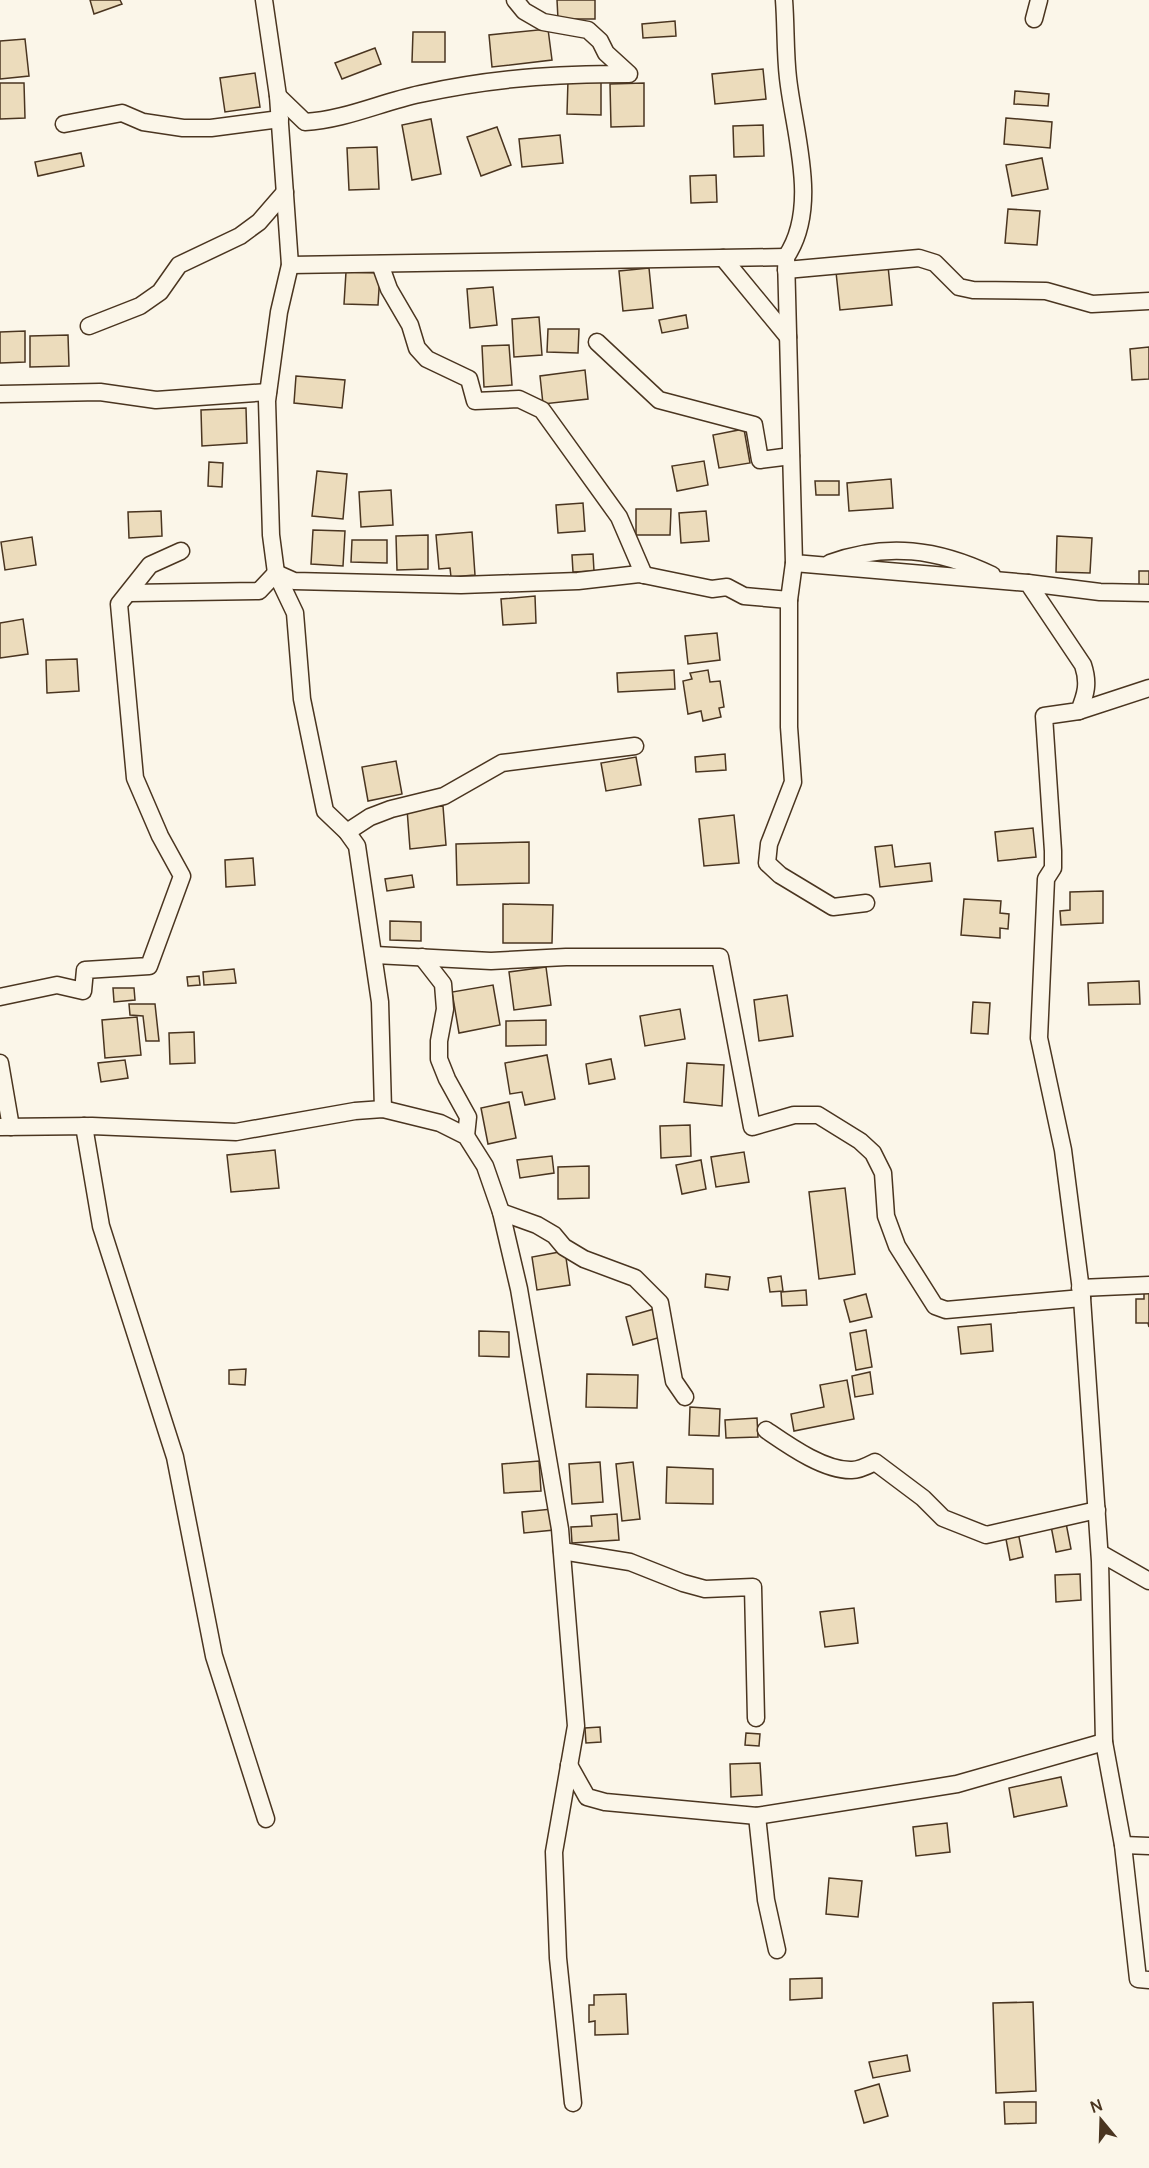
<svg xmlns="http://www.w3.org/2000/svg" width="1149" height="2168" font-family="Manrope,sans-serif">
  <style>
    .building { fill: #ecdcbc; stroke: #4a3520; stroke-width: 1.5 }
    .lines { fill: none; stroke-linecap: round; stroke-linejoin: round }
    .minor-casing { stroke: #4a3520; stroke-width: 19 }
    .minor { stroke: #fbf6e9; stroke-width: 16 }
  </style>
  <rect width="100%" height="100%" fill="#fbf6e9"/>
  <g class="building">
    <polygon points="90,0 120,0 122,4 94,14"/>
    <polygon points="557,0 595,0 595,19 558,19"/>
    <polygon points="675,21 676,36 643,38 642,24"/>
    <polygon points="548,29 552,60 492,67 489,35"/>
    <polygon points="413,32 445,32 445,62 412,62"/>
    <polygon points="25,39 29,76 0,79 0,41"/>
    <polygon points="375,48 381,64 342,79 335,63"/>
    <polygon points="763,69 766,99 715,104 712,74"/>
    <polygon points="255,73 260,107 225,112 220,78"/>
    <polygon points="568,80 601,80 601,115 567,114"/>
    <polygon points="0,83 24,83 25,118 0,119"/>
    <polygon points="644,83 644,126 611,127 610,84"/>
    <polygon points="1015,91 1049,94 1048,106 1014,104"/>
    <polygon points="1006,118 1052,122 1050,148 1004,144"/>
    <polygon points="431,119 441,174 412,180 402,125"/>
    <polygon points="763,125 764,156 734,157 733,126"/>
    <polygon points="497,127 511,165 481,176 467,137"/>
    <polygon points="560,135 563,163 522,167 519,139"/>
    <polygon points="377,147 379,189 349,190 347,148"/>
    <polygon points="81,153 84,166 38,176 35,162"/>
    <polygon points="1042,158 1048,189 1012,196 1006,165"/>
    <polygon points="716,175 717,202 691,203 690,176"/>
    <polygon points="1008,209 1040,211 1037,245 1005,243"/>
    <polygon points="888,266 892,305 840,310 836,272"/>
    <polygon points="649,268 653,308 623,311 619,271"/>
    <polygon points="346,272 380,273 378,305 344,304"/>
    <polygon points="493,287 497,325 470,328 467,289"/>
    <polygon points="686,315 688,328 662,333 659,320"/>
    <polygon points="539,317 542,355 514,357 512,319"/>
    <polygon points="548,329 579,329 578,353 547,352"/>
    <polygon points="25,331 25,362 0,363 0,332"/>
    <polygon points="68,335 69,366 30,367 30,336"/>
    <polygon points="509,345 512,385 484,387 482,346"/>
    <polygon points="1149,347 1149,379 1132,380 1130,349"/>
    <polygon points="585,370 588,399 543,404 540,376"/>
    <polygon points="296,376 345,380 342,408 294,403"/>
    <polygon points="246,408 247,443 202,446 201,410"/>
    <polygon points="744,429 750,463 719,468 713,435"/>
    <polygon points="704,461 708,485 677,491 672,466"/>
    <polygon points="209,462 223,463 222,487 208,486"/>
    <polygon points="317,471 347,474 343,519 312,516"/>
    <polygon points="891,479 893,508 849,511 847,483"/>
    <polygon points="815,481 839,481 839,495 816,495"/>
    <polygon points="391,490 393,525 361,527 359,492"/>
    <polygon points="583,503 585,531 558,533 556,505"/>
    <polygon points="636,509 671,509 670,535 636,535"/>
    <polygon points="161,511 162,536 129,538 128,512"/>
    <polygon points="706,511 709,541 681,543 679,513"/>
    <polygon points="313,530 345,531 343,566 311,564"/>
    <polygon points="472,532 475,575 451,577 450,568 439,569 436,535"/>
    <polygon points="428,535 428,569 397,570 396,536"/>
    <polygon points="1057,536 1092,538 1090,573 1056,572"/>
    <polygon points="32,537 36,565 5,570 1,542"/>
    <polygon points="352,540 387,540 387,563 351,562"/>
    <polygon points="593,554 594,571 573,572 572,555"/>
    <rect x="1139" y="571" width="10" height="14"/>
    <polygon points="535,596 536,623 503,625 501,599"/>
    <polygon points="23,619 28,654 0,658 0,623"/>
    <polygon points="717,633 720,660 688,664 685,636"/>
    <polygon points="77,659 79,691 47,693 46,660"/>
    <polygon points="674,670 675,689 618,692 617,673"/>
    <polygon points="708,670 710,682 720,681 724,707 719,708 721,717 703,721 701,711 688,714 683,681 692,679 690,673"/>
    <polygon points="725,754 726,770 696,772 695,757"/>
    <polygon points="636,757 641,785 606,791 601,763"/>
    <polygon points="396,761 402,794 368,801 362,767"/>
    <polygon points="443,806 446,845 410,849 407,809"/>
    <polygon points="734,815 739,863 704,866 699,819"/>
    <polygon points="1033,828 1036,857 998,861 995,832"/>
    <polygon points="529,842 529,883 457,885 456,844"/>
    <polygon points="892,845 895,867 930,863 932,881 880,887 875,847"/>
    <polygon points="253,858 255,885 226,887 225,860"/>
    <polygon points="412,875 414,887 387,891 385,879"/>
    <polygon points="1103,891 1103,923 1061,925 1060,911 1070,910 1070,892"/>
    <polygon points="964,899 1001,901 1000,913 1009,914 1008,929 1000,928 1000,938 961,935"/>
    <polygon points="503,904 553,905 552,943 503,943"/>
    <polygon points="390,921 421,922 421,941 390,940"/>
    <polygon points="546,967 551,1005 514,1010 509,972"/>
    <polygon points="234,969 236,983 204,985 203,972"/>
    <polygon points="199,976 200,985 188,986 187,977"/>
    <polygon points="1139,981 1140,1004 1089,1005 1088,983"/>
    <polygon points="493,985 500,1025 459,1033 452,992"/>
    <polygon points="113,988 134,988 135,1000 114,1002"/>
    <polygon points="787,995 793,1036 759,1041 754,1000"/>
    <polygon points="973,1002 990,1003 988,1034 971,1033"/>
    <polygon points="129,1004 155,1004 159,1041 146,1041 143,1016 130,1015"/>
    <polygon points="680,1009 685,1039 645,1046 640,1016"/>
    <polygon points="137,1017 141,1055 105,1058 102,1020"/>
    <polygon points="546,1020 546,1045 506,1046 506,1021"/>
    <polygon points="194,1032 195,1063 170,1064 169,1033"/>
    <polygon points="547,1055 555,1099 525,1105 522,1092 510,1094 505,1063"/>
    <polygon points="611,1059 615,1079 589,1084 586,1064"/>
    <polygon points="125,1060 128,1078 101,1082 98,1063"/>
    <polygon points="687,1063 724,1065 722,1106 684,1102"/>
    <polygon points="509,1102 516,1138 488,1144 481,1108"/>
    <polygon points="690,1125 691,1156 661,1158 660,1126"/>
    <polygon points="275,1150 279,1188 231,1192 227,1155"/>
    <polygon points="744,1152 749,1182 716,1187 711,1157"/>
    <polygon points="552,1156 554,1173 520,1178 517,1160"/>
    <polygon points="701,1160 706,1189 682,1194 676,1165"/>
    <polygon points="589,1166 589,1198 558,1199 558,1167"/>
    <polygon points="845,1188 855,1274 819,1279 809,1192"/>
    <polygon points="565,1251 570,1285 537,1290 532,1257"/>
    <polygon points="706,1274 730,1277 728,1290 705,1287"/>
    <polygon points="781,1276 783,1291 770,1292 768,1278"/>
    <polygon points="806,1290 807,1305 782,1306 781,1292"/>
    <polygon points="1144,1291 1149,1291 1149,1327 1148,1323 1136,1323 1136,1299 1144,1299"/>
    <polygon points="866,1294 872,1317 850,1322 844,1300"/>
    <polygon points="654,1309 661,1337 633,1345 626,1317"/>
    <polygon points="991,1324 993,1351 961,1354 958,1327"/>
    <polygon points="866,1330 872,1367 856,1370 850,1333"/>
    <polygon points="479,1331 509,1332 509,1357 479,1356"/>
    <polygon points="246,1369 245,1385 229,1384 229,1370"/>
    <polygon points="870,1372 873,1394 855,1397 852,1376"/>
    <polygon points="587,1374 638,1375 637,1408 586,1407"/>
    <polygon points="847,1380 854,1419 794,1431 791,1414 824,1407 820,1385"/>
    <polygon points="690,1407 720,1409 719,1436 689,1435"/>
    <polygon points="757,1418 758,1437 726,1438 725,1420"/>
    <polygon points="539,1461 541,1491 504,1493 502,1464"/>
    <polygon points="600,1462 603,1502 572,1504 569,1464"/>
    <polygon points="633,1462 640,1519 622,1521 616,1464"/>
    <polygon points="667,1467 713,1469 713,1504 666,1503"/>
    <polygon points="552,1509 554,1530 524,1533 522,1512"/>
    <polygon points="617,1514 619,1540 572,1543 571,1527 592,1526 591,1516"/>
    <polygon points="1066,1523 1071,1549 1056,1552 1051,1526"/>
    <polygon points="1018,1532 1023,1557 1010,1560 1005,1534"/>
    <polygon points="1080,1574 1081,1600 1056,1602 1055,1575"/>
    <polygon points="854,1608 858,1643 825,1647 820,1612"/>
    <polygon points="600,1727 601,1742 586,1743 585,1728"/>
    <polygon points="746,1733 760,1734 759,1746 745,1745"/>
    <polygon points="760,1763 762,1795 731,1797 730,1764"/>
    <polygon points="1061,1777 1067,1806 1014,1817 1009,1788"/>
    <polygon points="947,1823 950,1852 916,1856 913,1827"/>
    <polygon points="829,1878 862,1881 858,1917 826,1914"/>
    <polygon points="822,1978 822,1998 790,2000 790,1979"/>
    <polygon points="626,1994 628,2034 595,2035 595,2021 589,2022 589,2005 594,2005 594,1995"/>
    <polygon points="1033,2002 1036,2091 996,2093 993,2003"/>
    <polygon points="907,2055 910,2071 873,2078 869,2062"/>
    <polygon points="879,2084 888,2116 864,2123 855,2091"/>
    <polygon points="1004,2102 1036,2102 1036,2123 1005,2124"/>
  </g>
  <g class="lines">
    <g class="minor-casing">
      <g id="minor">
        <polyline points="264,0 278,96 290,265 279,312 267,401 271,535 276,573 295,613 302,699 325,811 347,832 357,846 380,1002 383,1109"/>
        <path d="M784 0C786 26 785 52 788 78 794 133 820 207 786 257"/>
        <polyline points="1034,19 1039,0"/>
        <path d="M278 96 305 122C344 120 382 102 420 94 492 78 555 74 629 74L606 53 600 41 588 30 543 22 524 11 515 0"/>
        <polyline points="64,124 122,113 143,122 183,128 211,128 280,119"/>
        <polyline points="723,258 788,337"/>
        <polyline points="380,264 389,289 410,325 417,348 427,359 469,379 475,401 519,399 542,410 619,517 644,575"/>
        <path d="M290 265 786 257 794 563 1028 583 1083 665C1089 683 1086 694 1079 711L1044 716 1053 851V868L1046 879 1039 1038 1063 1150 1082 1298 1100 1561 1104 1742 1123 1845 1138 1979 1149 1980"/>
        <polyline points="786,270 919,258 935,263 959,287 973,290 1046,291 1092,304 1149,301"/>
        <polyline points="89,326 140,306 160,292 179,265 240,236 259,222 285,192"/>
        <polyline points="597,342 659,400 754,425 760,460 791,456"/>
        <polyline points="0,394 100,392 156,400 268,392"/>
        <path d="M830 563C887 542 938 549 992 575"/>
        <polyline points="1028,583 1100,592 1149,593"/>
        <polyline points="130,593 259,591 276,573 294,581 461,585 578,581 639,574 712,589 727,587 744,596 789,600 794,563"/>
        <polyline points="789,600 789,727 793,782 769,844 767,863 780,875 833,907 866,903"/>
        <polyline points="1079,711 1149,688"/>
        <polyline points="347,832 370,817 391,809 444,796 502,763 635,746"/>
        <polyline points="375,955 491,961 566,957 720,957 752,1127 794,1115 818,1115 860,1141 873,1153 883,1173 886,1216 897,1246 935,1306 946,1310 1082,1298"/>
        <polyline points="422,957 443,984 445,1009 439,1041 439,1059 447,1079 468,1117 466,1136"/>
        <polyline points="0,997 57,985 83,991 85,970 149,966 182,876 160,836 135,778 119,604 150,565 181,551"/>
        <polyline points="0,1063 11,1127"/>
        <polyline points="84,1126 101,1226 175,1457 214,1656 266,1819"/>
        <polyline points="0,1127 92,1126 236,1132 355,1111 383,1109 440,1123 466,1136 485,1166 501,1212 519,1289 560,1529 576,1726 554,1852 558,1958 573,2103"/>
        <polyline points="501,1212 537,1225 554,1235 564,1247 584,1259 635,1278 660,1303 674,1381 685,1397"/>
        <polyline points="1080,1288 1149,1285"/>
        <path d="M766 1430C788 1445 824 1471 852 1470 860 1470 869 1465 875 1462L923 1498 943 1518 986 1535 1097 1510"/>
        <polyline points="562,1551 630,1562 683,1583 705,1589 753,1587 756,1718"/>
        <polyline points="1100,1553 1149,1581"/>
        <polyline points="569,1765 587,1797 605,1802 757,1816 957,1784 1104,1742"/>
        <polyline points="757,1816 766,1900 777,1950"/>
        <polyline points="1123,1845 1149,1846"/>
      </g>
    </g>
    <use href="#minor" class="minor"/>
  </g>
  <g transform="translate(1101 2120) rotate(341)" stroke="#fbf6e9" stroke-width="4.5" paint-order="stroke">
  <path d="M0-4.5L10 22L0 15L-10 22Z" fill="#4a3520"/>
  <text y="-9" font-size="16" font-weight="bold" text-anchor="middle" fill="#4a3520">N</text>
  </g>
</svg>
